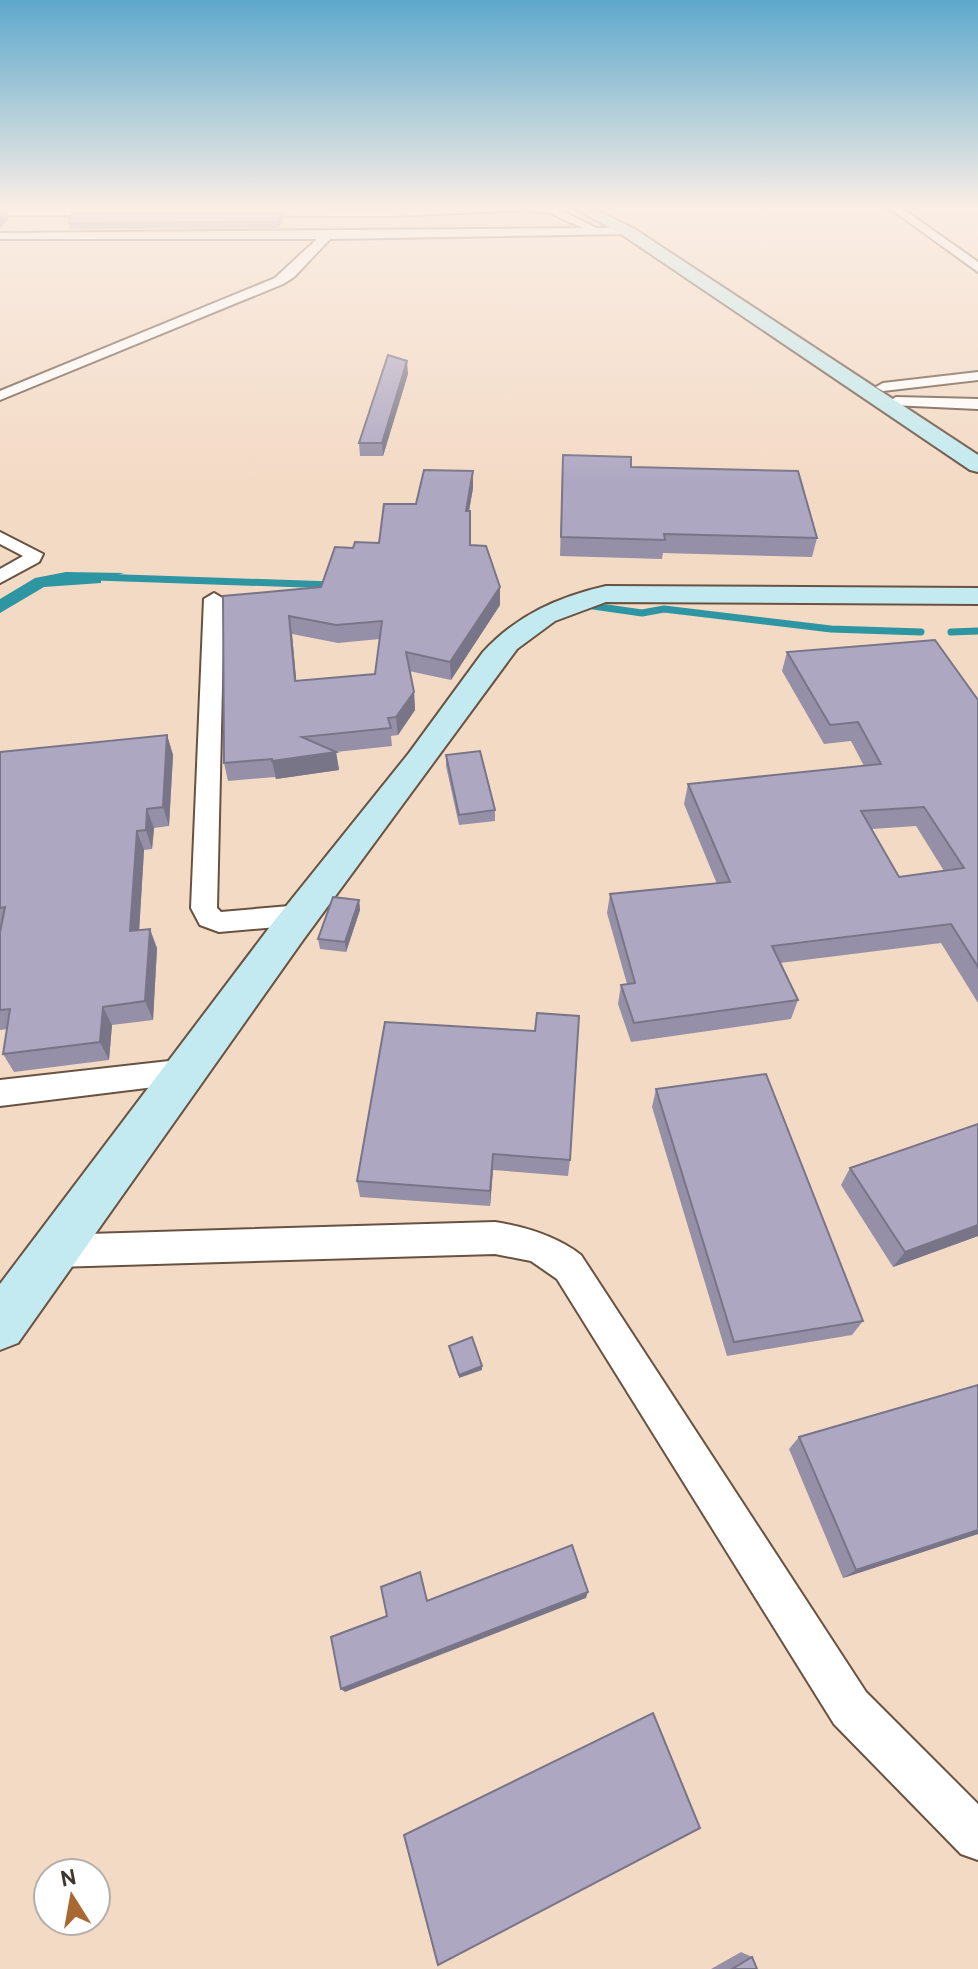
<svg xmlns="http://www.w3.org/2000/svg" width="978" height="1969" font-family="Overpass,sans-serif">
  <style>
    .water { fill: #2e95a2 }
    .lines { fill: none; stroke-linecap: round; stroke-linejoin: round }
    .stream { stroke: #2e95a2; stroke-width: 7 }
    .street-casing { stroke: #685241; stroke-width: 4 }
    .secondary-casing { stroke: #685241; stroke-width: 4 }
    .street { fill: #fff; fill-rule: evenodd }
    .secondary { fill: #c2eaf0; fill-rule: evenodd }
    .wall { fill: #9590a7; fill-rule: evenodd }
    .shaded-wall { fill: #797588 }
    .building { fill: #ada7c2; stroke: #797588; stroke-width: 2; fill-rule: evenodd }
  </style>
  <rect width="100%" height="100%" fill="#f3dac5"/>
  <polygon class="water" points="66,572 124,573 101,579 101,583 44,587 0,613 0,599 35,578"/>
  <g class="lines">
    <g class="stream">
      <polyline points="96,577 333,585"/>
      <polyline points="593,606 642,613 664,609 831,629 921,632"/>
      <polyline points="951,632 978,631"/>
    </g>
    <g class="street-casing">
      <g id="street">
        <polygon points="435,207 553,207 597,228 627,228 633,231 627,234 330,239 294,277 283,284 0,400 0,391 275,278 317,239 0,239 0,233 583,228 550,213 530,210 392,216 0,215 0,209 392,210"/>
        <polygon points="888,207 900,207 978,262 978,272"/>
        <polygon points="978,372 978,380 883,391 876,387 883,383"/>
        <polygon points="896,397 978,399 978,409 891,405 888,402"/>
        <polygon points="0,532 43,554 39,562 0,583 0,569 23,556 0,544"/>
        <polygon points="214,593 224,599 217,908 221,912 301,905 310,908 314,915 310,922 301,925 219,932 200,925 191,908 204,599"/>
        <polygon points="187,1059 198,1062 202,1071 198,1080 187,1083 0,1106 0,1080"/>
        <path d="M495 1222C526 1227 556 1236 581 1255L866 1692 978 1804V1860L961 1854 834 1724 557 1279 531 1261 495 1254 55 1267 43 1262 38 1251 43 1240 55 1235Z"/>
      </g>
    </g>
    <g class="secondary-casing">
      <g id="secondary">
        <polygon points="572,207 590,207 633,228 978,455 978,472 970,470 621,234"/>
        <path d="M606 586 978 588V604L606 602 555 621 517 649 303 940 18 1343 0 1350V1284L275 920 409 753 483 652C517 615 558 597 606 586Z"/>
      </g>
    </g>
    <use href="#street" class="street"/>
    <use href="#secondary" class="secondary"/>
  </g>
  <g class="wall">
    <polygon points="283,219 278,228 70,229 69,223"/>
    <polygon points="408,374 383,456 360,456 359,443"/>
    <polygon points="563,455 631,467 817,538 812,557 663,553 662,559 560,556"/>
    <path d="M473 488 469 511 470 545 500 587V605L451 680 409 671 414 692 415 710 398 735 391 736 392 746 336 752 339 770 276 779 275 777 228 781 224 763 223 596 321 587 353 548 379 543 416 504ZM292 634 338 643 380 639 375 674 296 681Z"/>
    <path d="M787 652 978 700V1003L941 943 780 963 798 1000 791 1019 631 1042 618 1004 621 985 627 984 607 913 610 894 717 884 684 804 688 784 864 766 851 741 824 744 782 671ZM916 826 944 871 899 877 872 829Z"/>
    <polygon points="167,735 173,755 169,826 154,828 152,849 144,850 139,930 157,948 153,1020 112,1025 109,1060 14,1072 3,1054 7,1029 0,1030 0,752"/>
    <polygon points="446,755 495,810 495,821 459,825 446,766"/>
    <polygon points="359,900 360,910 346,952 320,949 318,939"/>
    <polygon points="385,1022 570,1160 568,1176 493,1170 490,1206 360,1197 357,1181"/>
    <polygon points="656,1089 863,1321 852,1335 727,1356 652,1107"/>
    <polygon points="850,1168 978,1236 893,1267 841,1185"/>
    <polygon points="799,1437 978,1534 843,1578 789,1449"/>
    <polygon points="741,1952 752,1957 757,1969 711,1969"/>
  </g>
  <g class="shaded-wall">
    <polygon points="7,212 9,218 0,229 0,220"/>
    <polygon points="283,213 283,219 278,228 277,222"/>
    <polygon points="407,361 408,374 383,456 382,443"/>
    <polygon points="473,471 473,488 466,528 466,511"/>
    <polygon points="500,587 500,605 451,680 450,662"/>
    <polygon points="289,616 292,634 298,699 295,681"/>
    <polygon points="414,692 415,710 398,735 396,717"/>
    <polygon points="167,735 173,755 169,826 163,807"/>
    <polygon points="336,752 339,770 276,779 272,761"/>
    <polygon points="147,809 154,828 152,849 146,830"/>
    <polygon points="137,831 144,850 138,950 130,931"/>
    <polygon points="359,900 360,910 346,952 345,942"/>
    <polygon points="150,929 157,948 153,1020 145,1001"/>
    <polygon points="103,1007 112,1025 109,1060 100,1042"/>
    <polygon points="493,1154 493,1170 490,1206 490,1191"/>
    <polygon points="978,1225 978,1236 893,1267 905,1252"/>
    <polygon points="482,1366 482,1370 459,1378 459,1375"/>
    <polygon points="978,1530 978,1534 843,1578 856,1570"/>
    <polygon points="588,1592 586,1598 345,1692 341,1689"/>
  </g>
  <g class="building">
    <polygon points="0,211 7,212 0,220"/>
    <polygon points="72,213 283,213 277,222 69,223"/>
    <polygon points="388,355 407,361 382,443 359,443"/>
    <polygon points="563,455 631,457 631,467 798,471 817,538 664,534 665,540 561,537"/>
    <path d="M424 470 473 471 466 511H470V545L486 546 500 587 450 662 406 652 414 692 396 717 388 718 391 728 302 737 336 752 272 761V759L224 763 223 596 321 587 335 547 353 548 355 542 379 543 384 504H416ZM289 616 336 625 382 621 375 674 295 681Z"/>
    <path d="M935 640 978 700V967L951 924 772 946 798 1000 634 1023 621 985 635 983 610 894 730 882 688 784 881 764 858 722 830 725 787 652ZM924 807 964 868 899 877 861 811Z"/>
    <polygon points="167,735 163,807 147,809 146,830 137,831 130,931 150,929 145,1001 103,1007 100,1042 3,1054 10,1009 0,1010 0,932 5,907 0,908 0,752"/>
    <polygon points="480,751 495,810 459,815 446,755"/>
    <polygon points="333,897 359,900 345,942 318,939"/>
    <polygon points="537,1013 579,1016 570,1160 493,1154 490,1191 357,1181 385,1022 535,1031"/>
    <polygon points="766,1074 863,1321 734,1342 656,1089"/>
    <polygon points="978,1124 978,1225 905,1252 850,1168"/>
    <polygon points="472,1337 482,1366 459,1375 449,1346"/>
    <polygon points="978,1385 978,1530 856,1570 799,1437"/>
    <polygon points="572,1545 588,1592 341,1689 331,1637 387,1616 381,1587 420,1572 427,1601"/>
    <polygon points="653,1713 700,1828 438,1965 404,1835"/>
    <polygon points="752,1957 757,1969 732,1969"/>
  </g>
  <linearGradient id="sky" x2="0" y2="1"><stop stop-color="#5da8cc"/><stop offset="0.43" stop-color="#faeee5"/><stop offset="1" stop-color="#faeee5" stop-opacity="0"/></linearGradient>
  <rect width="978" height="482" fill="url(#sky)"/>
  <g transform="translate(72 1897) rotate(349)"><circle r="38" fill="#ffffff" stroke="#b3afab" stroke-width="2"/>
  <path d="M0-6L14 30L0 20L-14 30Z" fill="#a96832"/>
  <text y="-12" font-size="22" font-weight="bold" text-anchor="middle" fill="#40362e">N</text>
  </g>
</svg>
